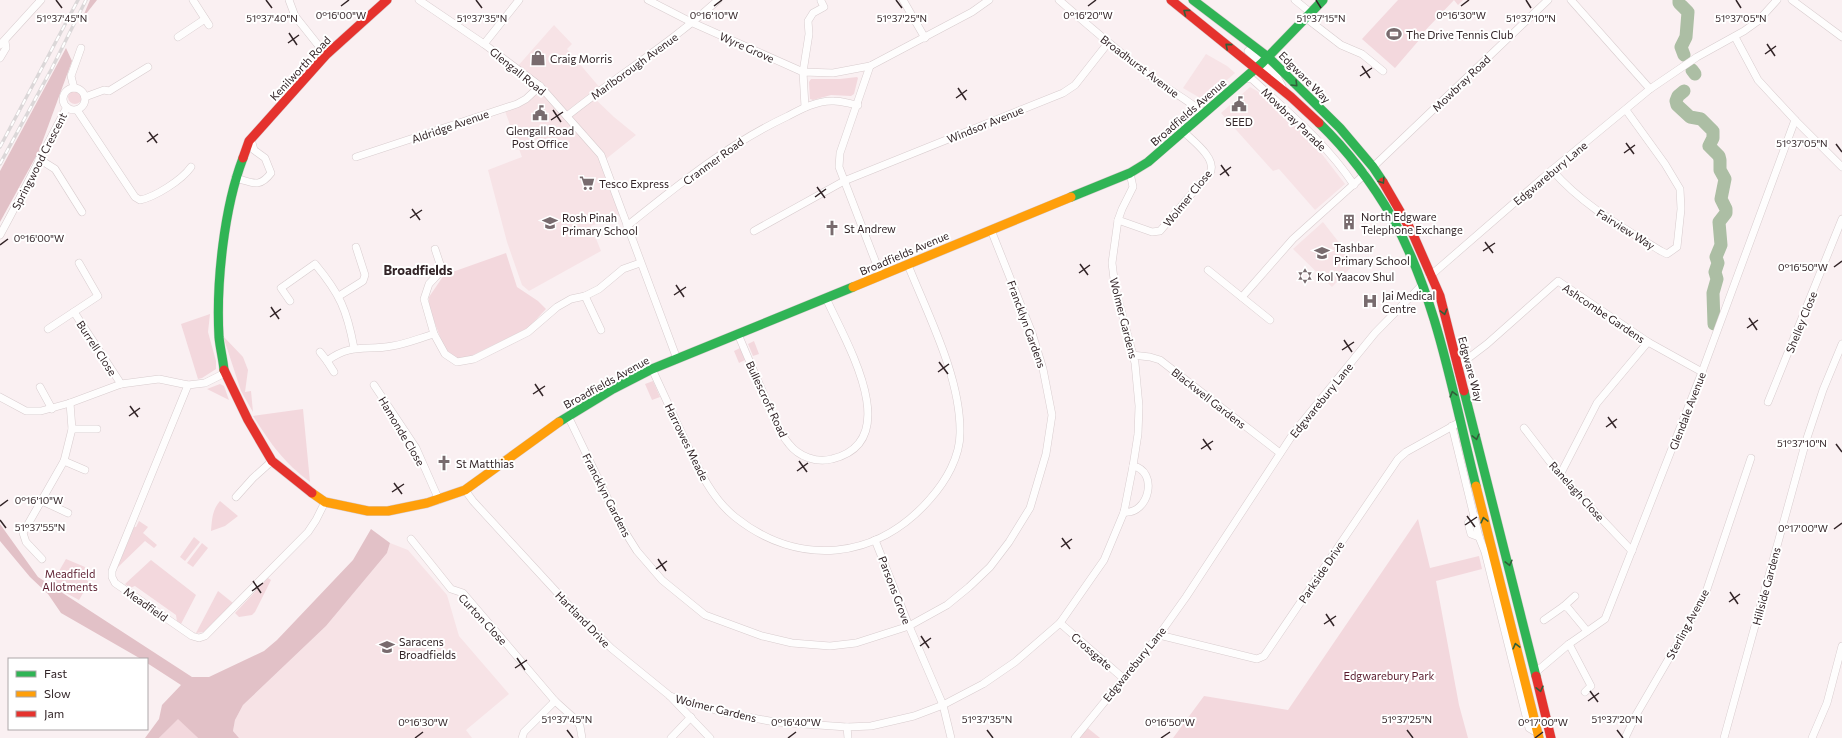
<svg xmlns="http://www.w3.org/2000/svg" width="1842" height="738" font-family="Commissioner,sans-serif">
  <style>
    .built { fill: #f7e3e6 }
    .green { fill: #f3d8dd }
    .forest { fill: #e2c1c7 }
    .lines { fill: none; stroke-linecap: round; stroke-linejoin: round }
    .river { stroke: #acbea4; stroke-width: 13 }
    .street-casing { stroke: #d8ccce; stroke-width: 8 }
    .fast-casing { stroke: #d8ccce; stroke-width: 10 }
    .slow-casing { stroke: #d8ccce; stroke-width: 10 }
    .jam-casing { stroke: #d8ccce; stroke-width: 10 }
    .street { stroke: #fefdfd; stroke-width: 7 }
    .fast { stroke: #30b455; stroke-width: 9 }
    .slow { stroke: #ff9f0a; stroke-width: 9 }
    .jam { stroke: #e5322d; stroke-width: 9 }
    .rail-casing { stroke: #dbd7d8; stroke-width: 3.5 }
    .rail { stroke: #fff; stroke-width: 2; stroke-dasharray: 6; stroke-linecap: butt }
    .oneway { stroke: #315e39 }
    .ticks { fill: none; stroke: #322427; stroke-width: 1.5 }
    .labels { text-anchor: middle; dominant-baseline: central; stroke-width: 4; stroke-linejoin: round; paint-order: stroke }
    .poi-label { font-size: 11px; fill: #322427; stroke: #fff; text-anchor: start }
    .street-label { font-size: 11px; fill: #322427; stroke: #fff }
    .park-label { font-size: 11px; fill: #591a2c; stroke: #fff }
    .quarter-label { font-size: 13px; font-weight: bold; fill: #322427; stroke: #fff }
    .ticks-label { font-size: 10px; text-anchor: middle; fill: #322427; stroke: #fff; stroke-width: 4; stroke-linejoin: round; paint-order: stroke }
  </style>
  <rect width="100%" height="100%" fill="#faf0f2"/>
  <g class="built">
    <polygon points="554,25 572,44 567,49 601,89 592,96 614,117 636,135 606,159 620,205 626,213 591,226 601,251 529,291 522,285 507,242 488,170 522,157 503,106 517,101 540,86 517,67"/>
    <polygon points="1206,54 1227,66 1235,73 1207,97 1202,99 1183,88"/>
    <polygon points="1250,87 1257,91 1311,140 1345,184 1315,210 1279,169 1273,171 1221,113"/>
    <polygon points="1323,222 1355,263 1332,287 1293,249"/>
    <polygon points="390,543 408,550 447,595 459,636 509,694 466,730 472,738 239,738 233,731 235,720 243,705 326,626 387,553"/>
  </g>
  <g class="green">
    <polygon points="1398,0 1463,0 1458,5 1454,0 1419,37 1420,39 1395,68 1362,39"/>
    <polygon points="857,77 858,78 854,94 851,96 831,95 813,100 810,99 809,82 811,79 840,79"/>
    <circle cx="75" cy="97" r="7"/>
    <polygon points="506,253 517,287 538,301 546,309 528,328 463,360 452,356 444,347 429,308 429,297 444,275"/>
    <polygon points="210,314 208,332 216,361 216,369 202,378 198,379 181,324"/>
    <polygon points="223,336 243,357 248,370 245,392 251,391 253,412 241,391"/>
    <polygon points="754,341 759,354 753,356 748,344"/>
    <polygon points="740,348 745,360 739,363 734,351"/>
    <polygon points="653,381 660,397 652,400 645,384"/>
    <polygon points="220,384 224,386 229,400 207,389"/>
    <path d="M303 409 310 482C283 462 271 444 253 416Z"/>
    <path d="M220 501 238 516 225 526 211 531C212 520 212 510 220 501Z"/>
    <polygon points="1418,519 1430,568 1479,556 1482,569 1436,581 1459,705 1468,738 1173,738 1204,696 1288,710"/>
    <polygon points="139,521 148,527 143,533 157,545 154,548 145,541 117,568 134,527 136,527"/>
    <polygon points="194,537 200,542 185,561 180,557"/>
    <polygon points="202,543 208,548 193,567 187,563"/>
    <polygon points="66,559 85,567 83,574 89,583 79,600 51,585"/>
    <polygon points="151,560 196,595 181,624 177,622 176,615 135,586 130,588 125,584"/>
    <polygon points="268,578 271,580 255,612 252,615 239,617 235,613"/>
    <polygon points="218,591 233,603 204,632 196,633"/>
    <polygon points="178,718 198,738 159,738"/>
    <polygon points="1084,725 1100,738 1078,738"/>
  </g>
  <g class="forest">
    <polygon points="90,0 97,0 82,19"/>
    <polygon points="66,48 72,61 39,151 0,222 0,171"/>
    <polygon points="0,524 38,577 192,677 209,677 264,651 277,640 353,560 371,529 390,543 387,553 326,626 243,705 235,720 233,731 239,738 198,738 178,719 159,738 145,738 159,719 162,705 181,685 147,663 147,659 141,659 61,613 48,594 30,577 0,541"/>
  </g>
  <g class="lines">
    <g class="river">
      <polyline points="1679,0 1679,3 1688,12 1686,37 1681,47 1684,55"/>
      <polyline points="1692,70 1695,74"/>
      <polyline points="1684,91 1678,96 1676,101 1677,105 1690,117 1701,119 1713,131 1713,138 1709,146 1719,156 1720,160 1720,170 1725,179 1721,199 1726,209 1726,213 1719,222 1721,245 1716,257 1718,263 1715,272 1717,279 1713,293 1714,324"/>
    </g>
    <g class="street-casing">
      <g id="street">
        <polyline points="193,0 209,25"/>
        <polyline points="289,0 295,16 326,55"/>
        <polyline points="419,0 484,44 540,86 601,155 677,359"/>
        <polyline points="648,0 693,23 803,72 809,34 808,21 813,13 824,7 821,1"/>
        <polyline points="903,0 925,38"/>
        <path d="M1059 0C1090 27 1121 54 1154 79 1170 91 1189 100 1204 114"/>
        <polyline points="1295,0 1311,13"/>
        <polyline points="1571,0 1650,89"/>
        <polyline points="1792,0 1842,37"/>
        <polyline points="1306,18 1341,45 1362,54 1383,71"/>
        <polyline points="178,37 205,19"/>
        <polyline points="1735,37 1758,80 1795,120 1842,167"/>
        <polyline points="484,44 519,0"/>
        <polyline points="0,45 41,0"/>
        <polyline points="1248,51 1277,77 1282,86"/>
        <polyline points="0,58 6,48 5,41"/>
        <path d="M1244 78 1252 79C1289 113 1326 143 1354 185"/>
        <circle cx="74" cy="99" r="11"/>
        <polyline points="74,88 71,76 81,48"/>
        <polyline points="85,97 104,90 109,91 148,67"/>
        <polyline points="805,107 803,72 833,73 870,66"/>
        <path d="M77 110 135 197 140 200C155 197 182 180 191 167"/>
        <path d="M567 116C617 76 671 43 718 0"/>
        <polyline points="356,157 517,104 526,99 540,86"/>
        <polyline points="39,159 55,169 82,212"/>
        <polyline points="1373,167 1548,0"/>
        <path d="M1552 170C1582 205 1622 227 1661 251L1667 254 1677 247 1681 209 1680 189 1665 164 1626 110"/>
        <path d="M235 178C252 182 259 189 271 173L265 158 254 150 251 139"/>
        <path d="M1118 220 1152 232 1160 231 1211 171C1215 157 1193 141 1184 132"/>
        <path d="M627 226C678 185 728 144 788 116 801 109 818 100 834 101 842 101 850 104 858 105"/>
        <polyline points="754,231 844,181 1063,93 1075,85 1108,43"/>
        <path d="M0 235C23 193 44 150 67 107"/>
        <polyline points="435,249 442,270 429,284 424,299 434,334 445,354 457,362 474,359 528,332 557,307 571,299 585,296 599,289 623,269 640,263"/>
        <polyline points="1208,270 1270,320"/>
        <polyline points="881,276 839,167 840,153 870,66 972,12 989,0"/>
        <polyline points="1430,276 1552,170 1650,89 1697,57 1744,31 1758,21 1777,0"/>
        <polyline points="339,296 363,281 365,275 356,247"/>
        <polyline points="585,296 601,330"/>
        <polyline points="1242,297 1293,239 1364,175 1365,173"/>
        <path d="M290 301 281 288 315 264C340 294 347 310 354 348"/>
        <polyline points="74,312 121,384"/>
        <polyline points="48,329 98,296 79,263"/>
        <path d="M738 334C748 358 758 381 768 404 774 417 779 433 789 444 799 457 817 463 832 459 907 441 844 339 826 298"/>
        <polyline points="320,352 327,361"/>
        <polyline points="1132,355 1150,357 1160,360 1280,453"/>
        <polyline points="1458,366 1487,344 1558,281 1648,342 1702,372"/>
        <path d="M652 369C662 391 672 412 682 434 696 463 709 496 735 517 799 568 877 560 930 499 946 481 960 457 960 433 961 378 928 315 908 265"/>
        <path d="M334 372 327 361C351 343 366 351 392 346 406 344 420 338 434 334"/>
        <polyline points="188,385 112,571 112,577 115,583 192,636 199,638 205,636 308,532 316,520 325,502"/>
        <polyline points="374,385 416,448 439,500"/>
        <polyline points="40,387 52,409"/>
        <polyline points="0,397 26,411 41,411 70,403 121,384 159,379 188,385 205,383 225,373"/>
        <polyline points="1768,402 1842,219"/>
        <polyline points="568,416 620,524 637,551 662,580 705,615 762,636 792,643 830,646 856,643 909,626 947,605 969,587 990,567 1009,542 1030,508 1046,454 1052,415 1043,369 1032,333 991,230"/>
        <polyline points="1452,426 1479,537 1485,552 1529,728 1534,731"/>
        <polyline points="1524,428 1560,475 1632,551"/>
        <polyline points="72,429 97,429"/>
        <polyline points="64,461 85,470"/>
        <polyline points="1560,475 1597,403 1648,342"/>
        <polyline points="465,490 473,501 576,613 611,648 670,696 710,738"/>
        <polyline points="236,497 253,478 272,461"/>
        <polyline points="42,501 68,513"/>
        <path d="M1124 512C1149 515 1159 471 1133 466"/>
        <polyline points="1475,516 1468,523 1471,534 1479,537"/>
        <polyline points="411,539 451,589 463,593 555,701 576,720 580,726 582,738"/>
        <polyline points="875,540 909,626 943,705 951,738"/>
        <polyline points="42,559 26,542 23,533 64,461 72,429 70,403"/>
        <polyline points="1564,606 1575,596"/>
        <polyline points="1544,620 1564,606 1568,608 1587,631"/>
        <polyline points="1060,623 1123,678"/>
        <polyline points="1159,635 1257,659 1264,656 1398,459 1406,452 1460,422"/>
        <polyline points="1569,644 1591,686 1585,692"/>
        <polyline points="1536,672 1569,644 1605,619 1702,372 1795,120"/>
        <polyline points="670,696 725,713 775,722 847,727 871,726 914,716 943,705 983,684 1015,662 1060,623 1104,560 1124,512 1133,466 1138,434 1139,406 1135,363 1115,287 1112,263 1118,220 1122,209 1133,187 1130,173"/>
        <polyline points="847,727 848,738"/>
        <polyline points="522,738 524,732 555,701"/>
        <polyline points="671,738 691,717"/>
        <polyline points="1075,738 1159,635 1186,597 1295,431 1375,333 1423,284"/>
        <polyline points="1625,738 1636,715 1704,598 1751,458"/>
        <polyline points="1724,738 1806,441 1823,390 1842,344"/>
        <polyline points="1812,738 1827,703 1842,646"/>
      </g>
    </g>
    <g class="fast-casing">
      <g id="fast">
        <polyline points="1193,0 1268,57 1340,128 1373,167 1383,182"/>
        <path d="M1319 123C1348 151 1373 184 1393 219 1438 301 1453 396 1476 486"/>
        <polyline points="1071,197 1130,173 1148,162 1262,63 1323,0"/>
        <path d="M224 370C223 359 220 348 219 337 216 283 224 208 243 158"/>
        <polyline points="1464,391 1536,676"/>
        <polyline points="559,422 613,389 652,369 853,287"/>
      </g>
    </g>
    <g class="slow-casing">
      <g id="slow">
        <polyline points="853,287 1071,197"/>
        <polyline points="1476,486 1539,738"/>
        <polyline points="312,493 325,502 368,511 388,511 427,503 465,490 559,422"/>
      </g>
    </g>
    <g class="jam-casing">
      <g id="jam">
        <polyline points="1171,0 1291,97 1319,123"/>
        <polyline points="243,158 249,141 326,55 387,0"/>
        <polyline points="1383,182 1412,232 1440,296 1464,391"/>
        <polyline points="224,370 248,420 272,461 312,493"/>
        <polyline points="1536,676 1551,738"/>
      </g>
    </g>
    <use href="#street" class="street"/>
    <use href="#fast" class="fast"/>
    <use href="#slow" class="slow"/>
    <use href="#jam" class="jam"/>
    <g class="rail-casing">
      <g id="rail">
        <polyline points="0,147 78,0"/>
        <polyline points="0,164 51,70 86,0"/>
      </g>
    </g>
    <use href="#rail" class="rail"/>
  </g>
  <defs><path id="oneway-chevron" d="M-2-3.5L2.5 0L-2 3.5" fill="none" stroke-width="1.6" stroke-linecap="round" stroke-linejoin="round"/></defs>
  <g class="oneway">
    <use href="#oneway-chevron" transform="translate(1186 12) rotate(-143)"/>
    <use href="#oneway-chevron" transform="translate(1228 46) rotate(-139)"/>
    <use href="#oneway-chevron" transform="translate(1295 84) rotate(45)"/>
    <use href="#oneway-chevron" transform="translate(1382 181) rotate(57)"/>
    <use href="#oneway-chevron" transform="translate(1444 312) rotate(75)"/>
    <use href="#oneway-chevron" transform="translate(1453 394) rotate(-105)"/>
    <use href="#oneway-chevron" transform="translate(1476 437) rotate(76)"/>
    <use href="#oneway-chevron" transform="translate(1484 520) rotate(-104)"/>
    <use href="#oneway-chevron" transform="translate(1509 563) rotate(76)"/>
    <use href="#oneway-chevron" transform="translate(1516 646) rotate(-104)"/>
    <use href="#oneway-chevron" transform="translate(1540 689) rotate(77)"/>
  </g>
  <path class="ticks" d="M56 0 62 8M266 0 272 8M476 0 482 8M896 0 902 8M1316 0 1321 8M1526 0 1531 8M1736 0 1741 8M341 6 349 0M714 6 722 0M1088 6 1096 0M1461 6 1469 0M289 33 297 45M288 43 299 35M1767 44 1775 56M1765 54 1776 46M1362 66 1370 78M1360 76 1372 68M958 88 966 100M956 98 967 90M553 110 561 122M551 120 563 112M149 132 157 143M147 142 158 134M1626 143 1634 154M1836 144 1842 152M1624 153 1635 145M1221 165 1229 176M1220 175 1231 167M817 187 825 198M815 197 826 189M412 209 420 220M410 218 422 210M1485 242 1493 253M0 245 8 239M1483 251 1495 243M1080 264 1088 275M1834 267 1842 261M1079 273 1090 265M676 285 684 297M674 295 686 287M271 307 279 319M270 317 281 309M1749 318 1757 330M1747 328 1758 320M1344 340 1352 352M1342 350 1354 342M939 362 948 374M938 372 949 364M535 384 543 396M533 394 545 386M130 406 138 417M129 416 140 408M1608 417 1616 428M1606 427 1617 419M1203 439 1211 450M1836 444 1842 452M1201 449 1213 441M799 461 807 472M797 471 808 463M394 483 402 494M392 492 404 484M0 506 8 500M1467 516 1475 527M0 520 6 528M1465 525 1477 517M1834 529 1842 523M1062 538 1070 549M1061 547 1072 539M658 559 666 571M656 569 667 561M253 581 261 593M252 591 263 583M1730 592 1738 604M1729 602 1740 594M1326 614 1334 626M1324 624 1336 616M921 636 929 648M920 646 931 638M517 658 525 670M515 668 527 660M1590 691 1598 702M1588 701 1599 693M567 730 573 738M987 730 993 738M1407 730 1413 738M1617 730 1623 738M415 738 423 732M788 738 796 732M1161 738 1170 732M1535 738 1543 732"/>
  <defs>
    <g id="stadium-bare" transform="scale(1.2)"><path d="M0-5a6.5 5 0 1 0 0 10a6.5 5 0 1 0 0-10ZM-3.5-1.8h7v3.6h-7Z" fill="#786b6e" stroke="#fff" stroke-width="2.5" paint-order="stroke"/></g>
    <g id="shop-bare" transform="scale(1.2)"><path d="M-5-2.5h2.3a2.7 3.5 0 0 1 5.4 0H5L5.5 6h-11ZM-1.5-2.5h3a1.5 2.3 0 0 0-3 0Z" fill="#786b6e" stroke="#fff" stroke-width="2.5" paint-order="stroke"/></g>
    <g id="civic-bare" transform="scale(1.2)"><path d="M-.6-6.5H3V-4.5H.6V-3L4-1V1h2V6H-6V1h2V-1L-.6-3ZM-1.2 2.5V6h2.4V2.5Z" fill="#786b6e" stroke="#fff" stroke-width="2.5" paint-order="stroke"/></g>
    <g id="supermarket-bare" transform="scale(1.2)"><path d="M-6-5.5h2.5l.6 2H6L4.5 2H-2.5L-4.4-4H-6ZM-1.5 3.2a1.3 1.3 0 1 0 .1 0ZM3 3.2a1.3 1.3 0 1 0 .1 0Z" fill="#786b6e" stroke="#fff" stroke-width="2.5" paint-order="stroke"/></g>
    <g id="building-bare" transform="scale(1.2)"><path d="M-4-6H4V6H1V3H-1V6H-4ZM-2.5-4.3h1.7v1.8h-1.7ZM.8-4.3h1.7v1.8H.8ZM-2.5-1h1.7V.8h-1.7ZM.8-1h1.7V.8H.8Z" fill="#786b6e" stroke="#fff" stroke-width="2.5" paint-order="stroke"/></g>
    <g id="school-bare" transform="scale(1.2)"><path d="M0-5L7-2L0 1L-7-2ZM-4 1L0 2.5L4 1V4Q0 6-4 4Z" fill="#786b6e" stroke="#fff" stroke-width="2.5" paint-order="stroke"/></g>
    <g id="church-bare" transform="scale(1.2)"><path d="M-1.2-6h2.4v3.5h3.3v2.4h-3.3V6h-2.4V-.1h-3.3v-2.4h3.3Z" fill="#786b6e" stroke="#fff" stroke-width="2.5" paint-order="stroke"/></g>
    <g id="synagogue-bare" transform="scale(1.2)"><path d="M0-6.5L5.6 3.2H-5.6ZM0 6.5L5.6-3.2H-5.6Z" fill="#786b6e" stroke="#fff" stroke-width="2.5" paint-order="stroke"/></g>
    <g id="hospital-bare" transform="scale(1.2)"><path d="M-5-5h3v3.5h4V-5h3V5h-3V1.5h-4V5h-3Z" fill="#786b6e" stroke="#fff" stroke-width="2.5" paint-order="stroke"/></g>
  </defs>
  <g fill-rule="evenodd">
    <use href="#stadium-bare" x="1394" y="34"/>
    <use href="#shop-bare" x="538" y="58"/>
    <use href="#civic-bare" x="1239" y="104"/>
    <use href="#civic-bare" x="540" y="113"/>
    <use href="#supermarket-bare" x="587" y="183"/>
    <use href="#building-bare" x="1349" y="222"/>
    <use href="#school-bare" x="550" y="223"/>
    <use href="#church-bare" x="832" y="228"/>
    <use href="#school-bare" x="1322" y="253"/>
    <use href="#synagogue-bare" x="1305" y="276"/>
    <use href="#hospital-bare" x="1370" y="301"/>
    <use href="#church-bare" x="444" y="463"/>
    <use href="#school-bare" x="387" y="647"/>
  </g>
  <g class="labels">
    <g class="poi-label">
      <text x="1406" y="34">The Drive Tennis Club</text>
      <text x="550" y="58">Craig Morris</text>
      <text x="1239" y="121" text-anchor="middle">SEED</text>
      <text x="540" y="130" text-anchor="middle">Glengall Road<tspan x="540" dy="13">Post Office</tspan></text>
      <text x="599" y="183">Tesco Express</text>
      <text x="1361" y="216">North Edgware<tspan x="1361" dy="13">Telephone Exchange</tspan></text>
      <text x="562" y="217">Rosh Pinah<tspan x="562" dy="13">Primary School</tspan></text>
      <text x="844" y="228">St Andrew</text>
      <text x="1334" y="247">Tashbar<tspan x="1334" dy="13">Primary School</tspan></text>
      <text x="1317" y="276">Kol Yaacov Shul</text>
      <text x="1382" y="295">Jai Medical<tspan x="1382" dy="13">Centre</tspan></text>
      <text x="456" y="463">St Matthias</text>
      <text x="399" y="641">Saracens<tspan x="399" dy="13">Broadfields</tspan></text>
    </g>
    <g class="street-label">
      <text transform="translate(747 47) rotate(24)">Wyre Grove</text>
      <text transform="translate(634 66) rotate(-36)">Marlborough Avenue</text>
      <text transform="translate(1140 66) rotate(37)">Broadhurst Avenue</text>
      <text transform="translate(300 68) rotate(-47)">Kenilworth Road</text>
      <text transform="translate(518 71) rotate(39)">Glengall Road</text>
      <text transform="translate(1305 77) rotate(45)">Edgware Way</text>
      <text transform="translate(1461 83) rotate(-44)">Mowbray Road</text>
      <text transform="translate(1188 112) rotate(-41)">Broadfields Avenue</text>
      <text transform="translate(1294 119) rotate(44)">Mowbray Parade</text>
      <text transform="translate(985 124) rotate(-22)">Windsor Avenue</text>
      <text transform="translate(450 126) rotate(-19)">Aldridge Avenue</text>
      <text transform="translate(39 161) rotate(-63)">Springwood Crescent</text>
      <text transform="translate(713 161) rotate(-36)">Cranmer Road</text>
      <text transform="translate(1550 173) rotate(-40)">Edgwarebury Lane</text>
      <text transform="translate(1187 198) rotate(-51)">Wolmer Close</text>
      <text transform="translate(1626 229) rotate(32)">Fairview Way</text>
      <text transform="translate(904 253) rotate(-23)">Broadfields Avenue</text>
      <text transform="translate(1604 313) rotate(34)">Ashcombe Gardens</text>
      <text transform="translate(1124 318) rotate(76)">Wolmer Gardens</text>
      <text transform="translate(1801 322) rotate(-68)">Shelley Close</text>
      <text transform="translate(1027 324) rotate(70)">Francklyn Gardens</text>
      <text transform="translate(97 348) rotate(57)">Burrell Close</text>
      <text transform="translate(1471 369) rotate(75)">Edgware Way</text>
      <text transform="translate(606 382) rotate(-29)">Broadfields Avenue</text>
      <text transform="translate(1209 398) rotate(38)">Blackwell Gardens</text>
      <text transform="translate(767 399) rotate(65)">Bullescroft Road</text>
      <text transform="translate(1321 400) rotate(-51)">Edgwarebury Lane</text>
      <text transform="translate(1687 411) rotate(-69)">Glendale Avenue</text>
      <text transform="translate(402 431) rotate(59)">Hamonde Close</text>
      <text transform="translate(687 442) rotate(64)">Harrowes Meade</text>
      <text transform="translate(1577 491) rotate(48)">Ranelagh Close</text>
      <text transform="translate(607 495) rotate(63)">Francklyn Gardens</text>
      <text transform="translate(1321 572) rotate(-56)">Parkside Drive</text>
      <text transform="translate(1766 586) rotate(-75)">Hillside Gardens</text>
      <text transform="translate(895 590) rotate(69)">Parsons Grove</text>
      <text transform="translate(146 604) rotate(35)">Meadfield</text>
      <text transform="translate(483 619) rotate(47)">Curton Close</text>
      <text transform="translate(583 619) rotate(46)">Hartland Drive</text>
      <text transform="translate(1687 624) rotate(-62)">Sterling Avenue</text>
      <text transform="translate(1092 651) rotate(41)">Crossgate</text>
      <text transform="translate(1134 664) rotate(-51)">Edgwarebury Lane</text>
      <text transform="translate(716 708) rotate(14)">Wolmer Gardens</text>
    </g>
    <g class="park-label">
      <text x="70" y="573">Meadfield<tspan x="70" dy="13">Allotments</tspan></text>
      <text x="1389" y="675">Edgwarebury Park</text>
    </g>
    <g class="quarter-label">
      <text x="418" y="270">Broadfields</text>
    </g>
  </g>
  <g class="ticks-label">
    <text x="1461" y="19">0°16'30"W</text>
    <text x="341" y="19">0°16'00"W</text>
    <text x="1088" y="19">0°16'20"W</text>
    <text x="714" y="19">0°16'10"W</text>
    <text x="62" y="22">51°37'45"N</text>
    <text x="272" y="22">51°37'40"N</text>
    <text x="482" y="22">51°37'35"N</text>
    <text x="902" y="22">51°37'25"N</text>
    <text x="1321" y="22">51°37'15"N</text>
    <text x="1531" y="22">51°37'10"N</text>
    <text x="1741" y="22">51°37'05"N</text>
    <text x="1802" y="147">51°37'05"N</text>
    <text x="39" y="242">0°16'00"W</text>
    <text x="1803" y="271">0°16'50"W</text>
    <text x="1802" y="447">51°37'10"N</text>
    <text x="39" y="504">0°16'10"W</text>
    <text x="40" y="531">51°37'55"N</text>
    <text x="1803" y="532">0°17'00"W</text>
    <text x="567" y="723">51°37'45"N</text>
    <text x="987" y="723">51°37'35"N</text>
    <text x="1407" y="723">51°37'25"N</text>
    <text x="1617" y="723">51°37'20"N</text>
    <text x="423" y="726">0°16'30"W</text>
    <text x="796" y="726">0°16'40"W</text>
    <text x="1170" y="726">0°16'50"W</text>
    <text x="1543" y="726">0°17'00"W</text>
  </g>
  <rect x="8" y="658" width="140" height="72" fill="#ffffff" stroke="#ada7a9"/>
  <rect x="16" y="671" width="20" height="6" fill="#30b455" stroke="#ada7a9"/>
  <text x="44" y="678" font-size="12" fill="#322427">Fast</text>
  <rect x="16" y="691" width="20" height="6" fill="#ff9f0a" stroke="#ada7a9"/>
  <text x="44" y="698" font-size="12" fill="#322427">Slow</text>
  <rect x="16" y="711" width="20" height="6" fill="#e5322d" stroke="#ada7a9"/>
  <text x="44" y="718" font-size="12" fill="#322427">Jam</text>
</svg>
